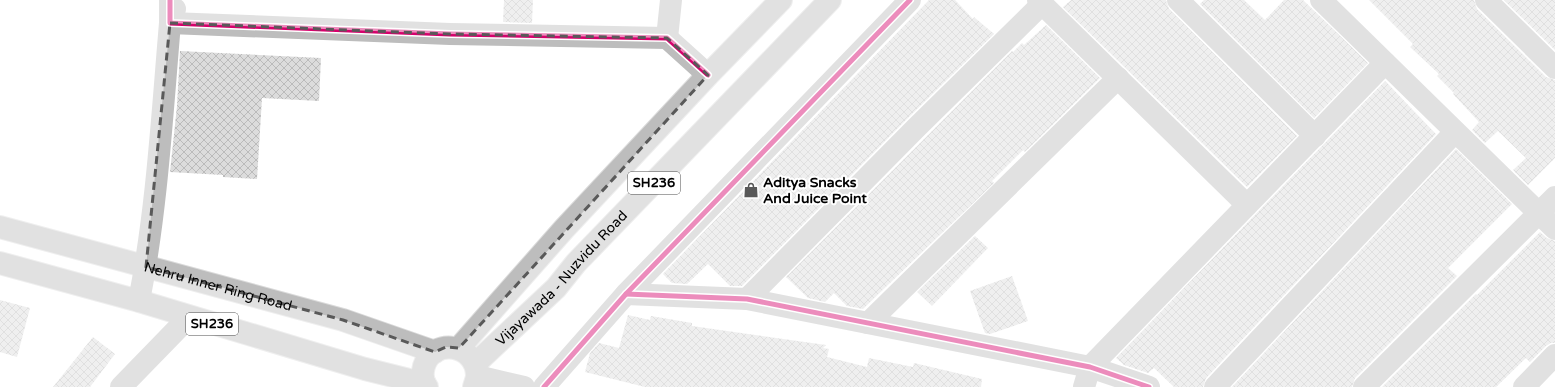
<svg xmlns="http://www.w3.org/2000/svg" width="1555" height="387" font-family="'Varela Round',sans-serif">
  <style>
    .building { fill: url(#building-cross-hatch) }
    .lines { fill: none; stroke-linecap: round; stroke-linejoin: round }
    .major-casing { stroke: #dbdbdb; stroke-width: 24 }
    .minor { stroke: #bdbdbd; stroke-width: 22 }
    .major { stroke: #bdbdbd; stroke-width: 22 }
    .cycleway-casing { stroke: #fff; stroke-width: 8 }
    .cycleway { stroke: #d6006c; stroke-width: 5 }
    .marked { fill: none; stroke: #595959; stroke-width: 3; stroke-dasharray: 8 5; stroke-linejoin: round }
    .labels { text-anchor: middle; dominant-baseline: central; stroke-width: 4; stroke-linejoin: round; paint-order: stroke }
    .shield { fill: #fff; stroke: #4c4c4c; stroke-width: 1 }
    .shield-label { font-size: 13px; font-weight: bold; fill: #000 }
    .poi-label { font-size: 14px; font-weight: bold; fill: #000; stroke: #fff; text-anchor: start }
    .street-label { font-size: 14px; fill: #000; stroke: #fff }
  </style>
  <defs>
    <pattern id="building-cross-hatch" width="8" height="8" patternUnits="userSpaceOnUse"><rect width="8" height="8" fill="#dcdcdc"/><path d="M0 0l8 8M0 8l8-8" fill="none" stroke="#bbb"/></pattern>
  </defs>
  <rect width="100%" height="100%" fill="#fff"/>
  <g class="building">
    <polygon points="504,0 533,0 532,23 503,22"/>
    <polygon points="929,0 955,0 973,19 974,17 994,34 907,119 742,286 730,286 708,264 687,284 672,283 663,274"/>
    <polygon points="1071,0 1166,0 1169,9 1297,136 1247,187 1063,7"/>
    <polygon points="1204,0 1244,0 1265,20 1284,0 1303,0 1368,63 1314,118 1200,4"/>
    <polygon points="1369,0 1474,0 1477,9 1546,77 1555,80 1555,158 1528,185 1513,170 1526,158 1498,131 1485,143 1472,130 1479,122 1453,94 1454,93 1437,76 1439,74 1410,47 1413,44"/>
    <polygon points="1504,0 1555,0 1555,50"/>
    <polygon points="1046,25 1100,78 1025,152 1023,150 992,181 994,183 863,309 847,306 834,293 825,302 808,298 786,277 1012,51 1013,52 1022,43 1024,45"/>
    <polygon points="180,51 321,58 319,101 262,98 257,179 223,177 223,175 170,172 177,106"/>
    <polygon points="1385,81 1436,134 1206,378 1203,387 1174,387 1154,368 1148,373 1124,365 1116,358"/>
    <polygon points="1456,149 1512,204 1448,268 1457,276 1355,378 1352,387 1232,387"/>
    <polygon points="1540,232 1547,238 1555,241 1555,343 1551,343 1546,346 1530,362 1526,358 1496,387 1382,387 1476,294 1477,295"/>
    <polygon points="975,236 988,248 932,306 917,292"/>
    <polygon points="1012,276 1028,321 990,334 985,333 970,291"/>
    <polygon points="0,300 30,308 17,357 0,352"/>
    <polygon points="628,315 650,320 651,316 692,323 692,326 826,345 823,348 829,349 827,357 867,367 869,358 913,367 914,363 982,379 981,387 645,387 585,372 590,353 599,343 619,348"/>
    <polygon points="93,337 115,354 90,387 53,387"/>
  </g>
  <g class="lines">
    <g class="major-casing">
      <g id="major">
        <path id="s1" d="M0 227 343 320 435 352"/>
        <polyline points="0,263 139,301 365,369 425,384"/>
        <polyline points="459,348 564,229 708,75 781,0"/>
        <path id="s2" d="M475 364 556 288 576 263 830 0"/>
        <path d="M427 387C422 381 422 373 424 366 433 337 476 344 477 375 477 379 475 383 474 387"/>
      </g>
    </g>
    <g class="minor">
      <polyline points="170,0 170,23 450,34 667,38 708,75"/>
      <polyline points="1038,0 1247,205"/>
      <polyline points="1178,0 1315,136"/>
      <polyline points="1321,0 1555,229"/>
      <polyline points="1486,0 1555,68"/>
      <polyline points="667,38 671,0"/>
      <polyline points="626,294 747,299 1090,367 1149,387"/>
      <polyline points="747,299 916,128 1042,4"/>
      <path d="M139 301C157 209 162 116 170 23L175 9"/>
      <polyline points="868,323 1118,78"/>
      <polyline points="477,376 524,387"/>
      <polyline points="121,387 189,317"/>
      <polyline points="544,387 626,294 910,0"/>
      <polyline points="1084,387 1090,367 1385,63"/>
      <polyline points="1215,387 1455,132"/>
      <polyline points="1364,387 1555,197"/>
      <polyline points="1524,387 1555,355"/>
    </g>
    <use href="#major" class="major"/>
    <g class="cycleway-casing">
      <g id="cycleway">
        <polyline points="170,0 170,23 450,34 667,38 708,75"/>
        <polyline points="626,294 747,299 1090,367 1149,387"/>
        <polyline points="544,387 626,294 910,0"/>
      </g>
    </g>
    <use href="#cycleway" class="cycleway"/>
  </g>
  <path d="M0 0H1555V387H0ZM170 23 450 34 667 38 708 75 459 348 446 347 435 352 343 320 146 267Z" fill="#fff" fill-opacity=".55" fill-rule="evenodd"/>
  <path class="marked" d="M170 23 450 34 667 38 708 75 459 348 446 347 435 352 343 320 146 267Z"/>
  <defs>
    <g id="shop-bare" transform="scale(1.2)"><path d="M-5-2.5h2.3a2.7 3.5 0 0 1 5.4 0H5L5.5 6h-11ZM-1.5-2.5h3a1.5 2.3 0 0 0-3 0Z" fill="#595959" stroke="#fff" stroke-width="2.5" paint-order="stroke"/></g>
  </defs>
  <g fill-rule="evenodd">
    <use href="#shop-bare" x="751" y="190"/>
  </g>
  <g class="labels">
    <g class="shield">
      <rect x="628" y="172" width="52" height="22" rx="3"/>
      <rect x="186" y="313" width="52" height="22" rx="3"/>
    </g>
    <g class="shield-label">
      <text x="654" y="183">SH236</text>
      <text x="212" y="324">SH236</text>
    </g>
    <g class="poi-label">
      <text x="763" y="182">Aditya Snacks<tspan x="763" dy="16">And Juice Point</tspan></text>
    </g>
    <g class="street-label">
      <text stroke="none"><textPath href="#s2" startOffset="122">Vijayawada - Nuzvidu Road</textPath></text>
      <text stroke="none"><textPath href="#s1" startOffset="226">Nehru Inner Ring Road</textPath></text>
    </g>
  </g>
</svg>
